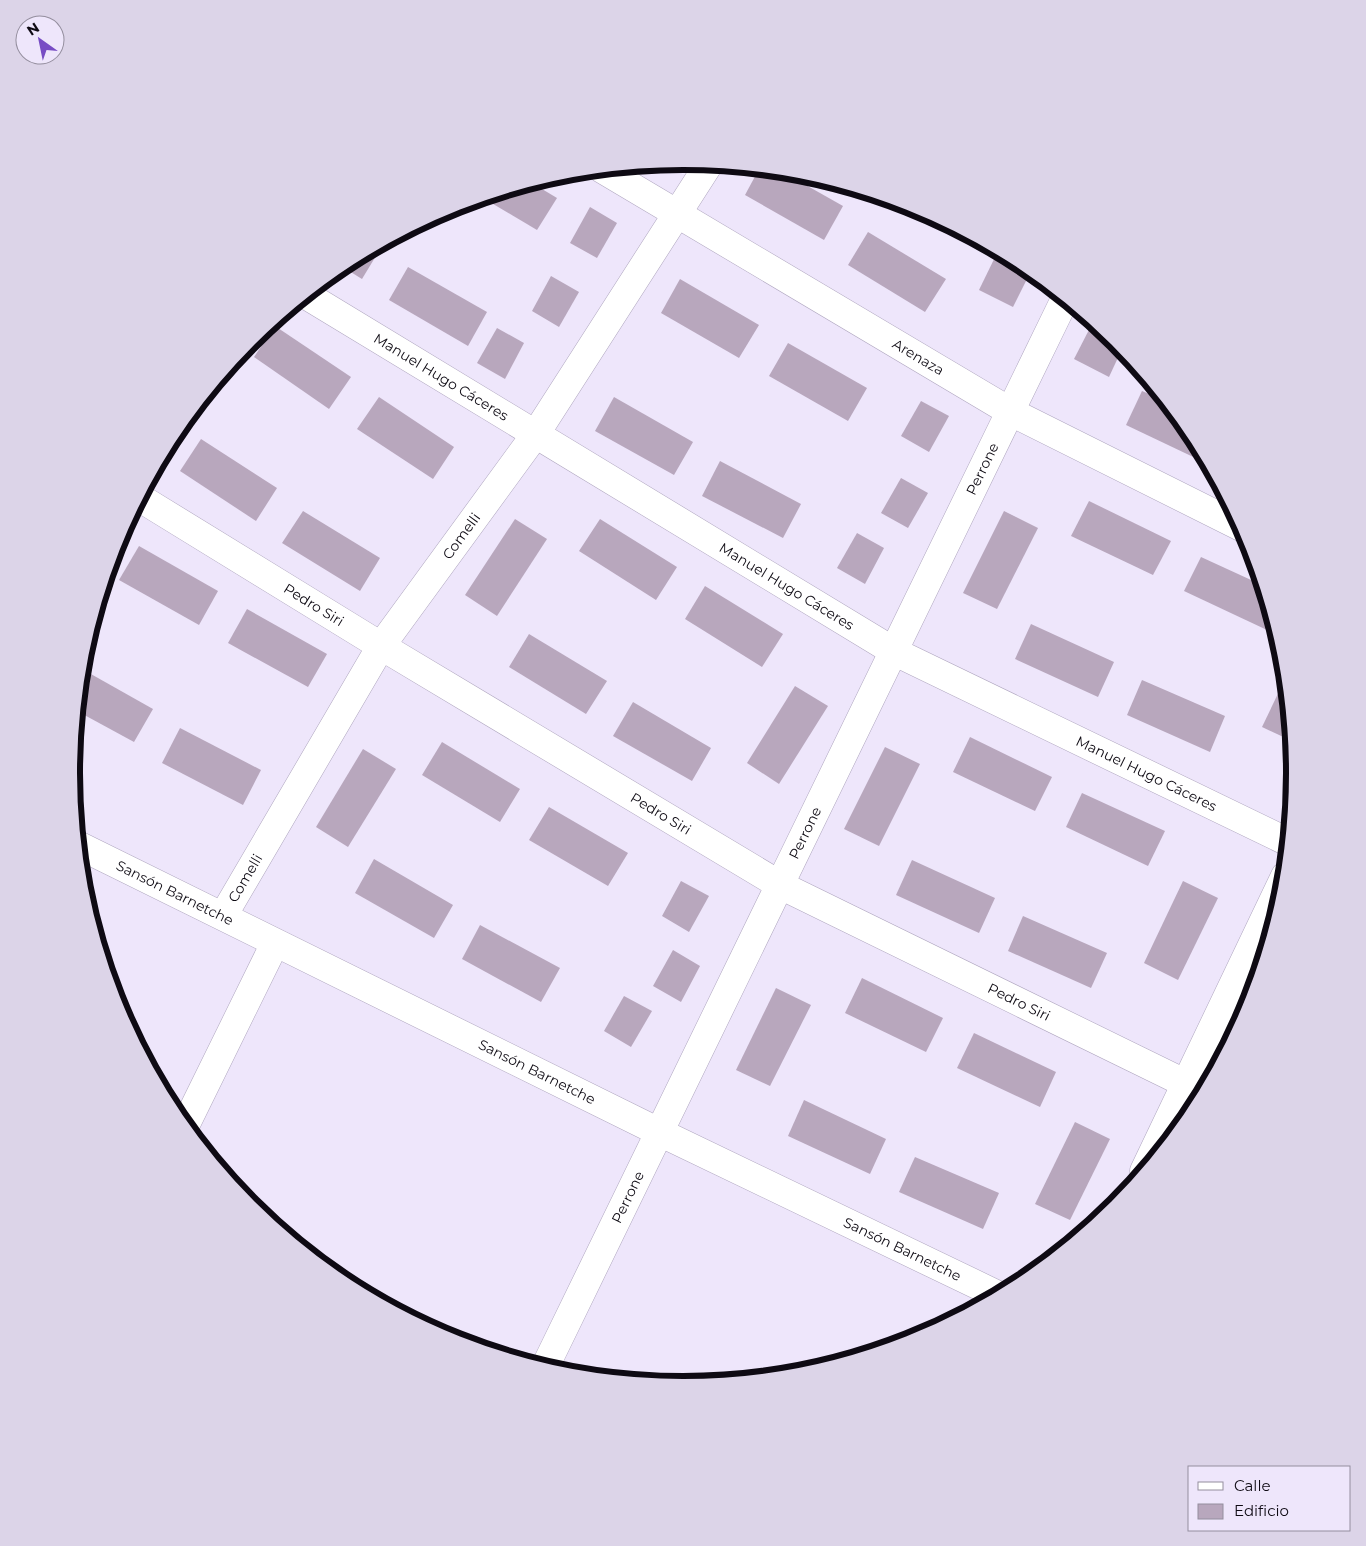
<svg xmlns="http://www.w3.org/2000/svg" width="1366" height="1546" font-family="Montserrat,sans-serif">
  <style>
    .green { fill: #b5ca9d }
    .building { fill: #b8a7bd }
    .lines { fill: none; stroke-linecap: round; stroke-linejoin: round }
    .minor-casing { stroke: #afa6bf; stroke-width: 29 }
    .minor { stroke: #fff; stroke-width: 28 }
    .labels { text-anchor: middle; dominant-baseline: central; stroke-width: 4; stroke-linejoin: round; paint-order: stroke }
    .street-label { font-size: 14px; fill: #0e0a13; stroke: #eee6fb }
    .rim { fill: none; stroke: #0e0a13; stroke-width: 6 }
  </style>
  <rect width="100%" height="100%" fill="#eee6fb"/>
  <polygon class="green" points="1259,972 1248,1007 1216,1067 1216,1063"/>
  <g class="building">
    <polygon points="759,169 781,171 843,206 824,240 745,195"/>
    <polygon points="532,183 557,198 537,230 483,198"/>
    <polygon points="590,207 617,223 597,258 570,243"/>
    <polygon points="868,232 946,279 925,312 848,265"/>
    <polygon points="379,245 382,246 362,279 341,266"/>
    <polygon points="998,251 1031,271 1013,307 979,290"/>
    <polygon points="408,267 487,312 468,346 389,300"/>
    <polygon points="551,276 579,292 559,327 532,311"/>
    <polygon points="680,279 759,325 739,358 661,313"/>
    <polygon points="1093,322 1122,349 1109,377 1074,359"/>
    <polygon points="275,326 351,377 329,409 254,357"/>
    <polygon points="497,328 524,343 505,379 477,363"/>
    <polygon points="788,343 867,388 848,421 769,376"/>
    <polygon points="1142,391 1166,401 1192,433 1208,464 1126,425"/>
    <polygon points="379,397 454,447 433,479 357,429"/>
    <polygon points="614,397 693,442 674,475 595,431"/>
    <polygon points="921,401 949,416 929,452 901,436"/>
    <polygon points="201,439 277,488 256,521 180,471"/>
    <polygon points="720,461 801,504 783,538 702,496"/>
    <polygon points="901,478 928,493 908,528 881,513"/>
    <polygon points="1089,501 1171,541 1153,575 1071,536"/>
    <polygon points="303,511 380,558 360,591 282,543"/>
    <polygon points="1004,511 1038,528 997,609 963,593"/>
    <polygon points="515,519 547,539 497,616 465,595"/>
    <polygon points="600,519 677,567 656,600 579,551"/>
    <polygon points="857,533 884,548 865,584 837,568"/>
    <polygon points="139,546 218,591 199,625 119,580"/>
    <polygon points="1201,557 1262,585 1272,618 1267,630 1184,591"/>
    <polygon points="705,586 783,634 762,667 685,619"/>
    <polygon points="247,609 327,654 308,687 228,643"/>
    <polygon points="1031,624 1114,662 1098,697 1015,659"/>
    <polygon points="529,634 607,681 586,714 509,667"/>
    <polygon points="82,669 153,709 134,742 77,711"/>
    <polygon points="1285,679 1292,741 1262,727"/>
    <polygon points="1142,680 1225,716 1210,752 1127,715"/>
    <polygon points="795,686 828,706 779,784 747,763"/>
    <polygon points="633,702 711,748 692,781 613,736"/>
    <polygon points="180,728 261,770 243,805 162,763"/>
    <polygon points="970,737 1052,777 1035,811 953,772"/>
    <polygon points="442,742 520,789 500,822 422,775"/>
    <polygon points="885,747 920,764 879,846 844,829"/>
    <polygon points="363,749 396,769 348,847 316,827"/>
    <polygon points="1082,793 1165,831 1148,866 1066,827"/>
    <polygon points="549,807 628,853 608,886 529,840"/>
    <polygon points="374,859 453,905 434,938 355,893"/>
    <polygon points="912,860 995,898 979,933 896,895"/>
    <polygon points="681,881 709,896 689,932 662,916"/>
    <polygon points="1183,881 1218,898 1178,980 1144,963"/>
    <polygon points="1023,916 1107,953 1091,988 1008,951"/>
    <polygon points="480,925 560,968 541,1002 462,959"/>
    <polygon points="673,950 700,966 681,1002 653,986"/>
    <polygon points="862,978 943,1018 926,1052 845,1013"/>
    <polygon points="776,988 811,1005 770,1086 736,1070"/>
    <polygon points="624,996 652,1011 631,1047 604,1031"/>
    <polygon points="974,1033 1056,1072 1040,1107 957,1068"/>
    <polygon points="804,1100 886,1139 870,1174 788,1136"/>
    <polygon points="1075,1122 1110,1139 1070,1220 1035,1204"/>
    <polygon points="915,1157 999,1193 983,1229 899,1192"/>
  </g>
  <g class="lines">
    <g class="minor-casing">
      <g id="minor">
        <path id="s1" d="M602 169 1011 412 1243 528"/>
        <path id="s2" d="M306 295 895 652 1288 842"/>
        <path id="s3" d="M140 498 381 646 780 885 1203 1092"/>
        <path id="s4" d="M78 845 659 1132 998 1295"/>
        <path id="s5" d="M223 916 381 646 535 435 709 164"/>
        <polyline points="185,1126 275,943"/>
        <polyline points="1144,1171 1285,876"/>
        <path id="s6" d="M545 1367 1065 299"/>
      </g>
    </g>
    <use href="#minor" class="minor"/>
  </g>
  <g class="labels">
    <g class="street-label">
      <text stroke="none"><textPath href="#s1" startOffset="368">Arenaza</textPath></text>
      <text stroke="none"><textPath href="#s2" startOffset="158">Manuel Hugo Cáceres</textPath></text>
      <text stroke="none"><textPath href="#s6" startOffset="999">Perrone</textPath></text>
      <text stroke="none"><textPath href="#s5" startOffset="449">Comelli</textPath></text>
      <text stroke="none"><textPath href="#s2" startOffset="562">Manuel Hugo Cáceres</textPath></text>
      <text stroke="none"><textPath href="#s3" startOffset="204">Pedro Siri</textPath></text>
      <text stroke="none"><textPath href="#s2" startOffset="968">Manuel Hugo Cáceres</textPath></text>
      <text stroke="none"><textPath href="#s3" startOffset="609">Pedro Siri</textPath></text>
      <text stroke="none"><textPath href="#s6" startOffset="594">Perrone</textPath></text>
      <text stroke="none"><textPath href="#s5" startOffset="44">Comelli</textPath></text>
      <text stroke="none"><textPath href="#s4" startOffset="108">Sansón Barnetche</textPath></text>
      <text stroke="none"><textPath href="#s3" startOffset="1014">Pedro Siri</textPath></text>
      <text stroke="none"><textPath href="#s4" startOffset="512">Sansón Barnetche</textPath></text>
      <text stroke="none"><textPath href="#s6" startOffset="189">Perrone</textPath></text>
      <text stroke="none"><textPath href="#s4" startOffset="918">Sansón Barnetche</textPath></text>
    </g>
  </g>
  <path d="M0 0H1366V1546H0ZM80 773a603 603 0 1 1 1206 0a603 603 0 1 1-1206 0Z" fill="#dcd4e8" fill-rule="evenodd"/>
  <path class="rim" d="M80 773a603 603 0 1 1 1206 0a603 603 0 1 1-1206 0Z"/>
  <rect x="1188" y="1466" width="162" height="65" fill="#eee6fb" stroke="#948e9e"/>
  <rect x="1198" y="1482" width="25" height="8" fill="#ffffff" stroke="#948e9e"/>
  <text x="1234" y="1491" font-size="15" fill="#0e0a13">Calle</text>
  <rect x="1198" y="1504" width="25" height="15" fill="#b8a7bd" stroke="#948e9e"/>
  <text x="1234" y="1516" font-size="15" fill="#0e0a13">Edificio</text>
  <g transform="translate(40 40) rotate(327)"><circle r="24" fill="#eee6fb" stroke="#948e9e"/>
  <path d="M0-4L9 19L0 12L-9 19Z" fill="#774cc4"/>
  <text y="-8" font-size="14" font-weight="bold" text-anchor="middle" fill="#0e0a13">N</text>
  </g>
</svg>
